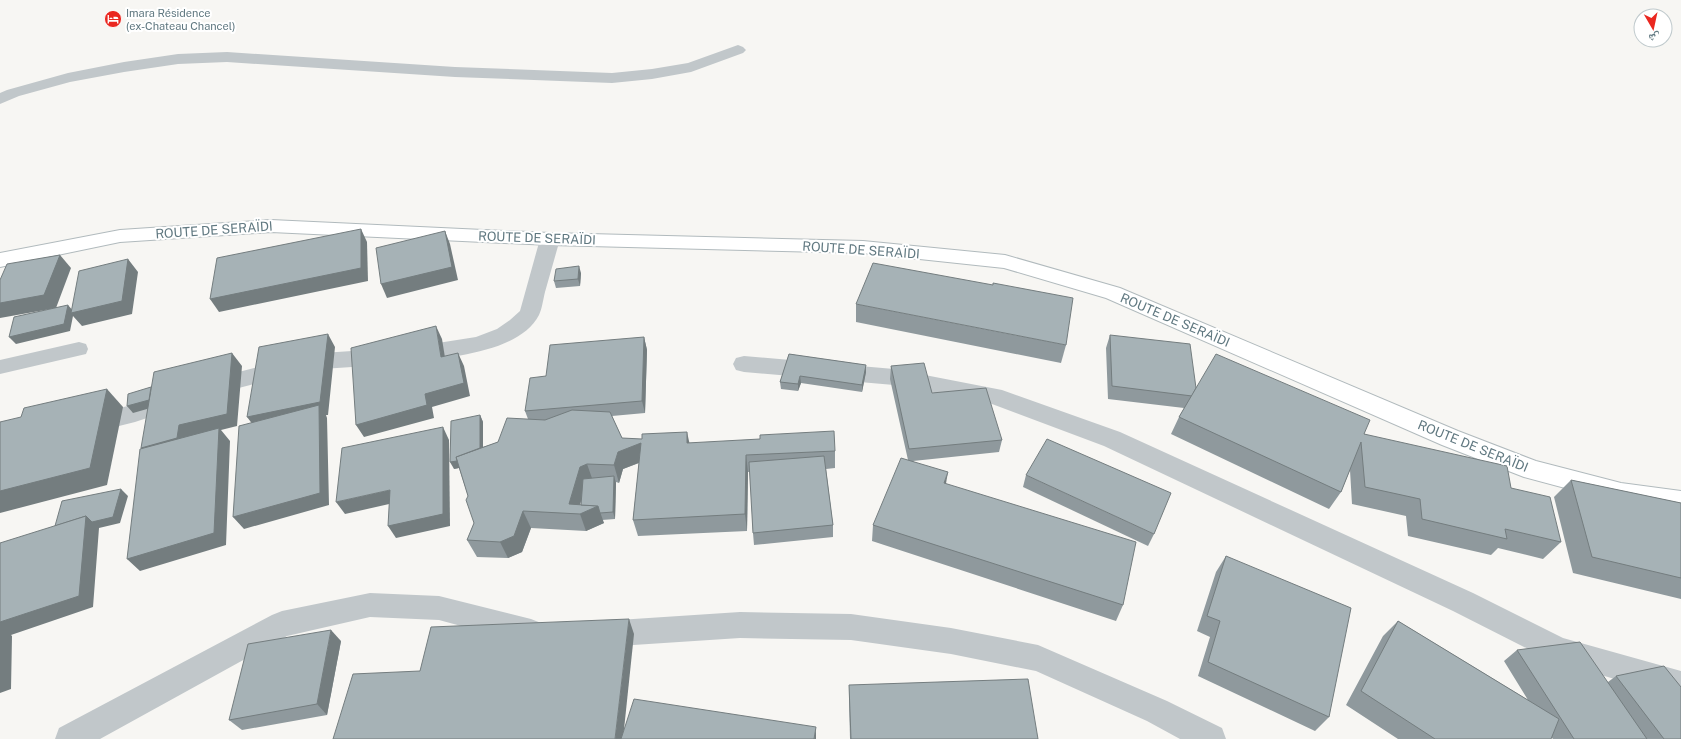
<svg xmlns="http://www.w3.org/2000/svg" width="1681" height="739" font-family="'Public Sans','Noto Naskh Arabic',sans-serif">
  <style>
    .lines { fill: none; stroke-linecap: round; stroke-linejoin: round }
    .secondary-casing { stroke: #b1babd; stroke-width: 2 }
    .lane { fill: #c1c7ca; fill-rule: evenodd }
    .street { fill: #c1c7ca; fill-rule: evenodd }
    .secondary { fill: #fff; fill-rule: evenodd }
    .wall { fill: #8f999d; fill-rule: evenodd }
    .shaded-wall { fill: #747d7f }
    .building { fill: #a6b2b6; stroke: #747d7f }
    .labels { text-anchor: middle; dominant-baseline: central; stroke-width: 4; stroke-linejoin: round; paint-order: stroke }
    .far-poi-label { font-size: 11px; fill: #607880; stroke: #fff; text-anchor: start }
    .street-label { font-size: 13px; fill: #607880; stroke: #fff }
  </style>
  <rect width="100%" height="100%" fill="#f7f6f3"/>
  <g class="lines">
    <g class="secondary-casing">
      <polygon id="secondary" points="271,220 550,233 863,241 1005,255 1120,288 1458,431 1536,461 1621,483 1681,491 1681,511 1621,503 1524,477 1442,445 1106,298 1004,268 863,253 550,245 271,232 120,242 0,267 0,253 120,230"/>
    </g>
    <polygon class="lane" points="79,342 86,344 88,349 86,354 0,374 0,360"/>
    <g class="street">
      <polygon points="738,45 743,47 746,50 743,53 691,72 652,79 612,83 455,77 227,62 178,64 124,72 70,82 19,96 0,104 0,93 7,90 68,73 124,62 178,54 227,52 455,67 612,73 652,69 688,63"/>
      <path d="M550 233 557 235 560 239C555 257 550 274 545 292 543 300 542 309 539 315 520 352 450 357 414 362L406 360 403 354 406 348 476 337 497 329 510 320 520 311 540 239 543 235Z"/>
      <polygon points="382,349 390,351 393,357 390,363 382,365 307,370 212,395 204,393 201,387 204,381 212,379 307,354"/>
      <polygon points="744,356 894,369 1002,390 1120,432 1473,593 1563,638 1681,671 1681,699 1548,659 1453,611 1104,446 992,404 894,385 744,372 736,370 733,364 736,358"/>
      <polygon points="172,392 180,395 183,401 180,407 135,422 91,433 83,430 79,424 83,418 135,404"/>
      <polygon points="370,593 439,596 531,619 541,623 545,632 541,641 531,645 439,620 370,617 287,636 100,739 55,739 59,728 272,615 282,611"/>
      <polygon points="740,612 851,614 951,628 1038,645 1167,701 1222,728 1226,739 1180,739 1147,721 1036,671 951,654 851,640 740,638 603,647 593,643 589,634 593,625 603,621"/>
    </g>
    <use href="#secondary" class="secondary"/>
  </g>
  <g class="wall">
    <polygon points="581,273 580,286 556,288 554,281"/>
    <polygon points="856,304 1066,345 1061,363 856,322"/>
    <polygon points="1110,335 1196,388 1364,434 1511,488 1561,542 1543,559 1498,548 1491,555 1408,536 1406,516 1352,504 1350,470 1341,492 1329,509 1171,434 1179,417 1184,408 1108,399 1106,348"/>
    <path d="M644 337 647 350 645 413 612 416 622 438 690 443 835 451V468L826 469 833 525V537L754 545 753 533 750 472H748L747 531 638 536 633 520 639 463 623 469 619 483 616 482 615 519 602 520 604 523 586 531 531 528 522 552 508 558 477 557 467 540 474 523 468 496 459 468 454 469 480 415 483 422V447L498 442 528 419 525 411 546 376ZM582 498 581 505H580Z"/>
    <polygon points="789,354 866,365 866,372 862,392 801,383 798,391 781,389 780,382"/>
    <polygon points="891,366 1002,440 999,452 913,461 1123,605 1116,621 872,541 873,525 908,460 890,379"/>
    <polygon points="1026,475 1154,534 1148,546 1023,487"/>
    <polygon points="1571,480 1681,503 1681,599 1573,573 1554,497"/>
    <polygon points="1226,556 1329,717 1315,731 1198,676 1210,637 1197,631 1216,572"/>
    <polygon points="1398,621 1528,700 1504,661 1517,650 1608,682 1616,676 1681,739 1553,739 1551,737 1551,739 1398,739 1346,705 1383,636"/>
    <polygon points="341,641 327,715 242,730 229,720"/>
    <polygon points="849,685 1038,739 850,739 849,699"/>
  </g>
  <g class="shaded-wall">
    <polygon points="361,229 367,242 368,281 219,312 210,299"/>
    <polygon points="445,231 450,244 458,280 387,298 381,284"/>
    <polygon points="60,255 71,268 56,308 0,318 0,303"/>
    <polygon points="128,259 138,272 132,314 82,326 73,316 70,331 16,344 9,337 68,305 74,312"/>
    <polygon points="579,266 581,273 580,286 578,279"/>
    <polygon points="436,326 442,339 447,370 441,357"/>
    <polygon points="328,334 335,347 328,415 326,415 327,418 329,505 244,529 233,517 257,430 247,417"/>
    <polygon points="644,337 647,350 645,413 642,401"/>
    <polygon points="232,353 242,366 237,426 221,430 230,441 226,545 140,571 127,559 153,460 141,448 179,425"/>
    <polygon points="458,353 464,366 470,396 432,407 434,418 364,437 356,425"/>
    <polygon points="866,365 866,372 862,392 862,385"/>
    <polygon points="800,376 801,383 798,391 798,384"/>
    <polygon points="157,386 161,405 133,413 127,406"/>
    <polygon points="107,389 123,407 107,485 0,513 0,491"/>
    <polygon points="480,415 483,422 483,463 454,469 450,462"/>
    <polygon points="443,427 449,440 450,526 396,538 388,526"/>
    <polygon points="687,432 691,450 687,443"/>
    <polygon points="641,443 646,460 623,469 619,483 614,465 618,452"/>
    <polygon points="746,455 748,472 747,531 745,514"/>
    <polygon points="587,464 593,481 586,484 577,514 569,504 580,467"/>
    <polygon points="948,472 945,489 944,483"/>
    <polygon points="614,476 616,483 615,519 613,512"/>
    <polygon points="121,489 128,496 120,523 99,528 93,607 11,635 12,636 11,689 0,693 0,622 86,516"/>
    <polygon points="390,490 398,502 345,514 336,502"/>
    <polygon points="598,506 604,523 586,531 580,514"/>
    <polygon points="523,511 531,528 522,552 508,558 500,542"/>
    <polygon points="629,619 634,634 623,739 615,739"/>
    <polygon points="331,630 341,641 327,715 317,704"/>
    <polygon points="816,727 816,739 814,739"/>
  </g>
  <g class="building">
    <polygon points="361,229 361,268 210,299 217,258"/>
    <polygon points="445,231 452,267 381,284 376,248"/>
    <polygon points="60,255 44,295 0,303 0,280 7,264"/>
    <polygon points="128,259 122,301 71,313 79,271"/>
    <polygon points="873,263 993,285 993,283 1073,298 1066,345 856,304"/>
    <polygon points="579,266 578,279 554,281 556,269"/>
    <polygon points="68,305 64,324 9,337 14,317"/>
    <polygon points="436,326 441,357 458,353 464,383 425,394 427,405 356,425 351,348"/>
    <polygon points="328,334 320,402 247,417 259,347"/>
    <polygon points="1110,335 1190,344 1196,388 1192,396 1112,386"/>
    <polygon points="644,337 642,401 525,411 530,378 546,376 550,345"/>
    <polygon points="232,353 227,414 179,425 177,438 141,448 154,372"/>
    <polygon points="789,354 866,365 862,385 800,376 798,384 780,382"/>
    <polygon points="1216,354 1370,420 1364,434 1507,466 1511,488 1550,497 1561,542 1505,529 1507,539 1422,519 1420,499 1365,487 1361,442 1341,492 1179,417"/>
    <polygon points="924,363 932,393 986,388 1002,440 909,449 891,366"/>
    <polygon points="151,387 149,400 127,406 128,394"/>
    <polygon points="107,389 90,468 0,491 0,422 21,417 24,408"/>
    <polygon points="319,405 320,493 233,517 239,426"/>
    <polygon points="572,410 610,412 622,438 642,439 642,434 687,432 687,443 760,439 760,435 834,431 835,451 746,455 745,514 633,520 641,443 618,452 614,465 587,464 580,467 569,504 598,506 580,514 523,511 514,536 500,542 467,540 474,523 466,500 468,496 456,457 498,442 507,418 545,420"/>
    <polygon points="480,415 480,448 456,457 457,461 450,462 451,421"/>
    <polygon points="443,427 443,514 388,526 390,490 336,502 342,448"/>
    <polygon points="219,428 214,533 127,559 140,449"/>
    <polygon points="1047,439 1171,493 1154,534 1026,475"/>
    <polygon points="824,456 833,525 753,533 749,462"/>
    <polygon points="901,458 948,472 944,483 1136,542 1123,605 873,525"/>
    <polygon points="614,476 613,512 600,513 598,506 581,505 583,479"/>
    <polygon points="1571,480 1681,503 1681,578 1592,557"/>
    <polygon points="121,489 113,517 92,522 86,516 55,526 62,501"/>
    <polygon points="86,516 79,596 0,622 0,543"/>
    <polygon points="1226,556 1351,608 1329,717 1208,662 1220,621 1207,616"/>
    <polygon points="629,619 615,739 333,739 353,674 420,671 431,627"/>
    <polygon points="1398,621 1559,719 1551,739 1435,739 1361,691"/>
    <polygon points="331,630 317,704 229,720 248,644"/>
    <polygon points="1580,642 1647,739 1574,739 1517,650"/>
    <polygon points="1664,666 1681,687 1681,739 1664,739 1616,676"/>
    <polygon points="1028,679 1038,739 851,739 849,685"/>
    <polygon points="634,699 816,727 814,739 621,739"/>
  </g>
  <defs>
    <g id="hotel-disc" transform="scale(0.9)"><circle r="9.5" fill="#ea2720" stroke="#fff"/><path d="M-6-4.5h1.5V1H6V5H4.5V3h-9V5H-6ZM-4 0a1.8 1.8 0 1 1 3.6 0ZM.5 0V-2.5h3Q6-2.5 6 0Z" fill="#fff"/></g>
  </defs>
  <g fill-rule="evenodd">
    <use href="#hotel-disc" x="113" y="19"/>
  </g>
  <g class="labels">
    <g class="far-poi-label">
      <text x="126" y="13">Imara Résidence<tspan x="126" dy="13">(ex-Chateau Chancel)</tspan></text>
    </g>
    <g class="street-label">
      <text transform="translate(214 230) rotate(-4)">ROUTE DE SERAÏDI</text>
      <text transform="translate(537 238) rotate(2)">ROUTE DE SERAÏDI</text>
      <text transform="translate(861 250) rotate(4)">ROUTE DE SERAÏDI</text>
      <text transform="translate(1175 320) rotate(23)">ROUTE DE SERAÏDI</text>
      <text transform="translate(1473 446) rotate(22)">ROUTE DE SERAÏDI</text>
    </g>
  </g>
  <g transform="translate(1653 28) rotate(171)"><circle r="19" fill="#ffffff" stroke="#bfc9cc"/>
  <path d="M0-3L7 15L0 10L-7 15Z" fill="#ea2720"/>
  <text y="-6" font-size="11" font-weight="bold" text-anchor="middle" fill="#607880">ش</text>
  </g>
</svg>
